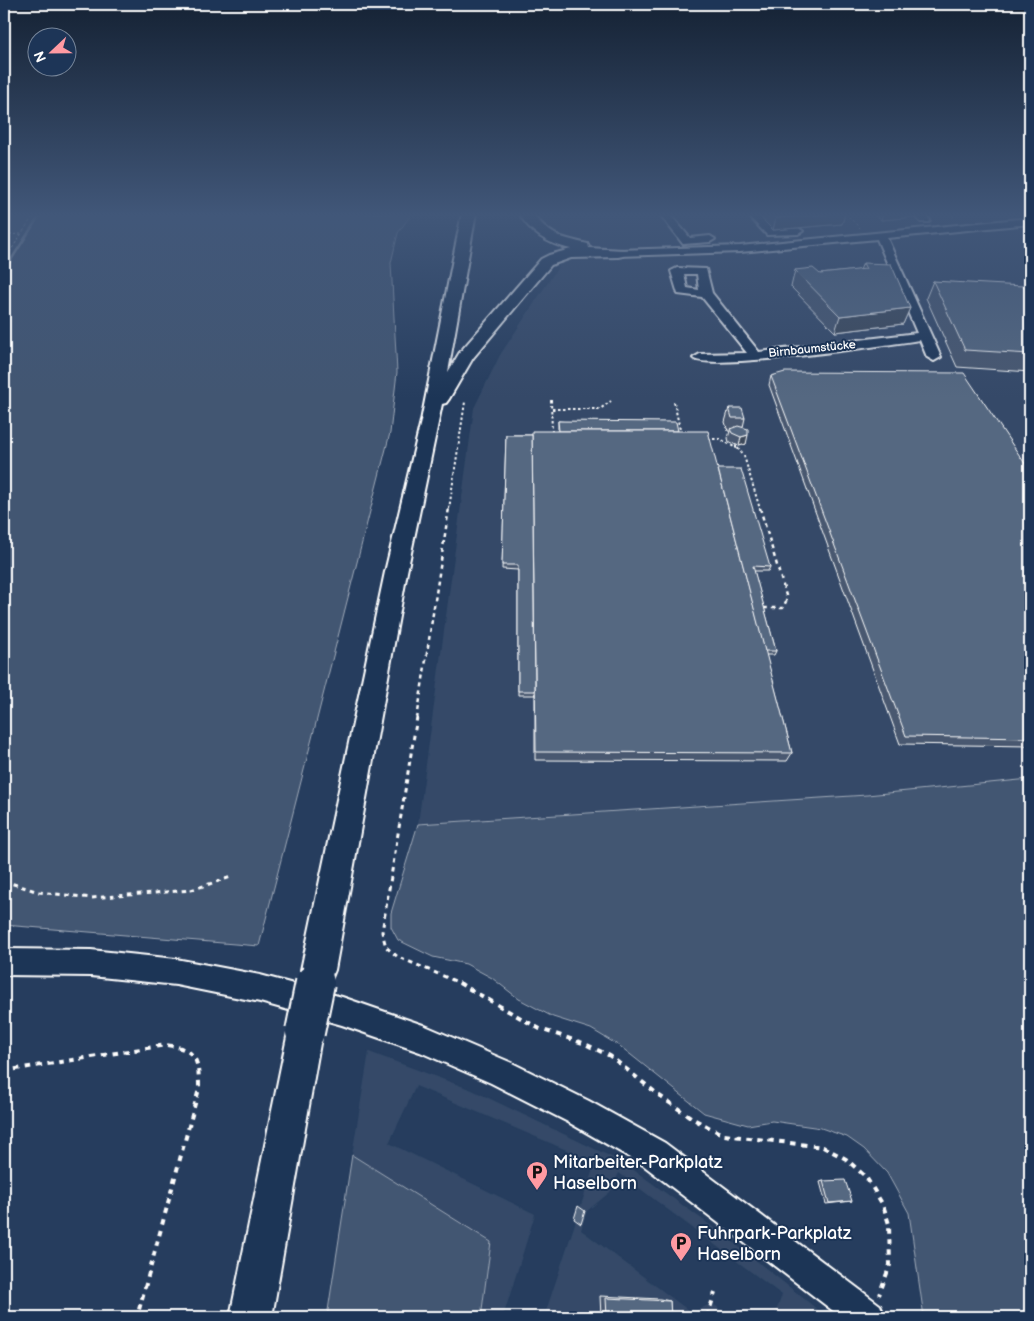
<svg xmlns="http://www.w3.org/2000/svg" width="1034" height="1321" font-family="'Balsamiq Sans',sans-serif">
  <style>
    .built { fill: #344a68 }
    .green { fill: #425672; stroke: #a0aab8 }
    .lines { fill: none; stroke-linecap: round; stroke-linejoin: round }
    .stream { stroke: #a4aebb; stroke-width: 2.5 }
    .minor-casing { stroke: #fff; stroke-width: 4 }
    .major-casing { stroke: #fff; stroke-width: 4 }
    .path-far4 { stroke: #fff; stroke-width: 1; stroke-dasharray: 2.5 2.5; stroke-linecap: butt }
    .path-far3 { stroke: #fff; stroke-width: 2; stroke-dasharray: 2.5 2.5; stroke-linecap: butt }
    .path-far2 { stroke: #fff; stroke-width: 2.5; stroke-dasharray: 4 4; stroke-linecap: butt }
    .path-far1 { stroke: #fff; stroke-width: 3; stroke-dasharray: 4.5 4.5; stroke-linecap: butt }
    .path { stroke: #fff; stroke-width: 4; stroke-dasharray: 5.5 5.5; stroke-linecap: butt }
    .minor { fill: #1d3557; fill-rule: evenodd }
    .major { fill: #1d3557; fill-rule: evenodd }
    .major-bridge-far1-casing { stroke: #fff; stroke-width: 34; stroke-linecap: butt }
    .major-bridge-casing { stroke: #fff; stroke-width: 42; stroke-linecap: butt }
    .major-bridge-far1 { stroke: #1d3557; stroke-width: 30 }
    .major-bridge { stroke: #1d3557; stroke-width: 38 }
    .wall { fill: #49596f; stroke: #fff }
    .shaded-wall { fill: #3c485a; stroke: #fff }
    .building { fill: #556781; stroke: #fff }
    .labels { text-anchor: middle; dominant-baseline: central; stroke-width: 4; stroke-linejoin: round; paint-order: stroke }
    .far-street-label { font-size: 12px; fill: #fff; stroke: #1d3557 }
    .near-poi-label { font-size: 18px; fill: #fff; stroke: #1d3557; text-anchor: start }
  </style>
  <rect width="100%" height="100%" fill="#263d5e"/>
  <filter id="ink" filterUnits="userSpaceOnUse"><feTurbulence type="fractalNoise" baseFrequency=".02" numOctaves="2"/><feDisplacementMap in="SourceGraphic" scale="10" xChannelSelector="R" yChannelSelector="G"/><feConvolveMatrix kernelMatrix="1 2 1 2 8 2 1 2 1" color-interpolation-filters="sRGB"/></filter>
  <g filter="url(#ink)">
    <g class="built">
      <polygon points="533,213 1030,213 1030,779 867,795 418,824 474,408 500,355 564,258"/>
      <polygon points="369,1052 472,1090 624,1163 724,1235 827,1317 774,1317 782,1295 619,1173 610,1192 587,1211 581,1230 692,1313 712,1303 730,1317 544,1317 593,1169 569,1151 416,1086 389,1143 535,1214 503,1317 481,1317 491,1242 352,1155"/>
    </g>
    <g class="green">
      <polygon points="4,213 412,213 398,233 391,263 397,372 390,433 259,946 4,925"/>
      <polygon points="1030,779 1030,1317 924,1317 909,1213 887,1173 864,1149 847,1137 821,1128 772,1121 748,1125 704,1113 621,1047 591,1029 553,1017 519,999 492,978 466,964 433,957 398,940 391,927 391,913 418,824 867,795"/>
      <polygon points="352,1155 491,1242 481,1317 327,1317"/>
    </g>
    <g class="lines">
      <polyline class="stream" points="4,271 41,213"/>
      <g class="minor-casing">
        <g id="minor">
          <polygon points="659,213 669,213 690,238 710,236 715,239 710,242 683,244"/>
          <polygon points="746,213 757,213 774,230 798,228 803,231 798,234 767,235"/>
          <polygon points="911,213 922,213 930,220 929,222 921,222"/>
          <path d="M1030 218V224L887 238 941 357 934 361 927 357 920 340C892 344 704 372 693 358L700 354 747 353 702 297 678 294 671 271 677 268 706 269 712 293 759 352 917 333 877 239 740 252 618 256 612 253 618 250 740 246ZM684 274H697L699 290 687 288Z"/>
          <polygon points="4,949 91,950 176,959 260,975 342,997 423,1025 512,1063 589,1101 665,1143 880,1305 885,1317 841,1317 643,1165 568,1122 491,1083 420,1052 342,1025 260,1002 176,985 91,976 4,975"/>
        </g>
      </g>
      <g class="major-casing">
        <g id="major">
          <path d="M462 213H476L448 372 460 352 541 259 549 255 571 249C548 244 530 233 519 213H532C552 237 559 237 588 244L589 248 623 250 625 253 623 256 618 257 571 258 551 265 473 358 449 399 446 403 442 404 407 572 335 970 330 982 318 987 306 982 301 970 385 572 421 421Z"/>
          <polygon points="305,1015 317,1020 322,1032 272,1317 230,1317 288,1032 293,1020"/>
        </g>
      </g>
      <g class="path-far4">
        <polyline points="845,213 860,228"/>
        <polyline points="948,213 954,217"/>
        <polyline points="4,235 21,234"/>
        <polyline points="4,261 35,213"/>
      </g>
      <g class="path-far3">
        <polyline points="551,400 552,433"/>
        <polyline points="674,402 681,434"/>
        <polyline points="552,409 600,409 611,401"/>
        <polyline points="708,439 720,439 736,448 736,446 744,456 760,509"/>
        <polyline points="449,509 465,402"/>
      </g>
      <g class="path-far2">
        <polyline points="760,508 787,599 783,608 763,608"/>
        <polyline points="417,719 449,508"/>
      </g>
      <g class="path-far1">
        <polyline points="417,717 382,932 386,947 398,957 462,984"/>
        <polyline points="4,881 39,892 91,898 191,890 231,877"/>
      </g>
      <g class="path">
        <polyline points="459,983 540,1029 583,1043 610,1056 661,1097 695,1120 724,1135 823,1147 846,1159 866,1177 883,1205 889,1224 890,1265 879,1295"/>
        <path d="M4 1071 166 1045C197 1049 199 1060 199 1089L137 1317"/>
        <polyline points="707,1317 715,1293"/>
      </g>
      <use href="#minor" class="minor"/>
      <use href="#major" class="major"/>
      <g class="major-bridge-far1-casing">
        <polyline id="major-bridge-far1" points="315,984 318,970"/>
      </g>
      <g class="major-bridge-casing">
        <polyline id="major-bridge" points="305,1032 315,983"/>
      </g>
      <use href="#major-bridge-far1" class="major-bridge-far1"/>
      <use href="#major-bridge" class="major-bridge"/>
    </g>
    <g class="wall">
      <polygon points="756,213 846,213 845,214 842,224 773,230"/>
      <polygon points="872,213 916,213 914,217 881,220"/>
      <polygon points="924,213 943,213 942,214 928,216"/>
      <polygon points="863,263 910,308 903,324 835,332 791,287 795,270 820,274 860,270"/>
      <polygon points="933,281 1030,298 1030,372 957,367 926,298"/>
      <polygon points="771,376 1030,471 1030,746 900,744 769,385"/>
      <polygon points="729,408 745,418 743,427 746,444 739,446 729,442 728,438 730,431 728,431 725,422"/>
      <polygon points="558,421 678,431 718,469 770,567 768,571 754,571 776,651 774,655 766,655 792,753 787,761 535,760 535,693 535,695 518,695 518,570 502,569 506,435 532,435 558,431"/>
      <polygon points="823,1181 852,1201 826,1204 820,1182"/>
      <polygon points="600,1296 660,1299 670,1301 671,1317 601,1317"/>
    </g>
    <g class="shaded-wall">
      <polygon points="833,213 846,213 845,214 842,224 773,230 776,218"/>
      <polygon points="884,213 916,213 914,217 881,220"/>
      <polygon points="929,213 943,213 942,214 928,216"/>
      <polygon points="910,308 903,324 835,332 840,316"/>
      <polygon points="748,435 746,444 739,446 741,437"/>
    </g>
    <g class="building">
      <polygon points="770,213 839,213 776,218"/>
      <polygon points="863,263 891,264 910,308 840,316 795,270 813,268 820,274 866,269"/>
      <polygon points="933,281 1023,286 1030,298 1030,354 965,350"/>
      <polygon points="785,372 964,373 1030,471 1030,738 906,736 771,376"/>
      <polygon points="729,408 742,408 745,418 732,418"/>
      <polygon points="558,421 676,422 678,431 559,431"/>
      <polygon points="738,426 748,429 748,435 741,437 732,433 730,429"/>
      <polygon points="532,431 708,431 792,753 536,752"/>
      <polygon points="506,435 532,435 535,691 518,691 518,565 502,565"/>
      <polygon points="718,469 741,469 770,567 753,566 776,651 765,651"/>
      <polygon points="845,1180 852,1201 829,1203 823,1181"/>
      <polygon points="578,1206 585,1211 581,1224 574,1219"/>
      <polygon points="606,1298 670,1301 671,1317 607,1317"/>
    </g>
  </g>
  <linearGradient id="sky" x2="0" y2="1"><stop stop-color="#152234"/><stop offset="0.54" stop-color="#415779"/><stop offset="1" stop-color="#415779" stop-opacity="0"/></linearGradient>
  <rect width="1034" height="398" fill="url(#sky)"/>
  <defs>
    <g id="parking-pin" transform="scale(1.125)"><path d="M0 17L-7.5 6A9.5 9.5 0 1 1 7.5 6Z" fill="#ff9aa2" stroke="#1d3557"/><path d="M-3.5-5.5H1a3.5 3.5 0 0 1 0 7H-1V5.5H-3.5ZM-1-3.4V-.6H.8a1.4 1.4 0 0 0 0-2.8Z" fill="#111"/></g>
  </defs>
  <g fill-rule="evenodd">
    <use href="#parking-pin" x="537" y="1172"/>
    <use href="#parking-pin" x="681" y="1243"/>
  </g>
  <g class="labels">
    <g class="far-street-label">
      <text transform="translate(812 349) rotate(-6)">Birnbaumstücke</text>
    </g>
    <g class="near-poi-label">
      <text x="553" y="1162">Mitarbeiter-Parkplatz<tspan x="553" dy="21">Haselborn</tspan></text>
      <text x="697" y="1233">Fuhrpark-Parkplatz<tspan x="697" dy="21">Haselborn</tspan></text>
    </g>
  </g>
  <rect width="1034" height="1321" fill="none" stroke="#1d3557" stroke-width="20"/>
  <rect x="10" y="10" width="1014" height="1301" fill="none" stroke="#fff" stroke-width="2" filter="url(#ink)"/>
  <g transform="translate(52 52) rotate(248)"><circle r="24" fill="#1d3557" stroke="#77869a"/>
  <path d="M0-4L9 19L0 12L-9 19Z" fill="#ff9aa2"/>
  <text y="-8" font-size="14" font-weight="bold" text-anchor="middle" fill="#ffffff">N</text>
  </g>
</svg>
